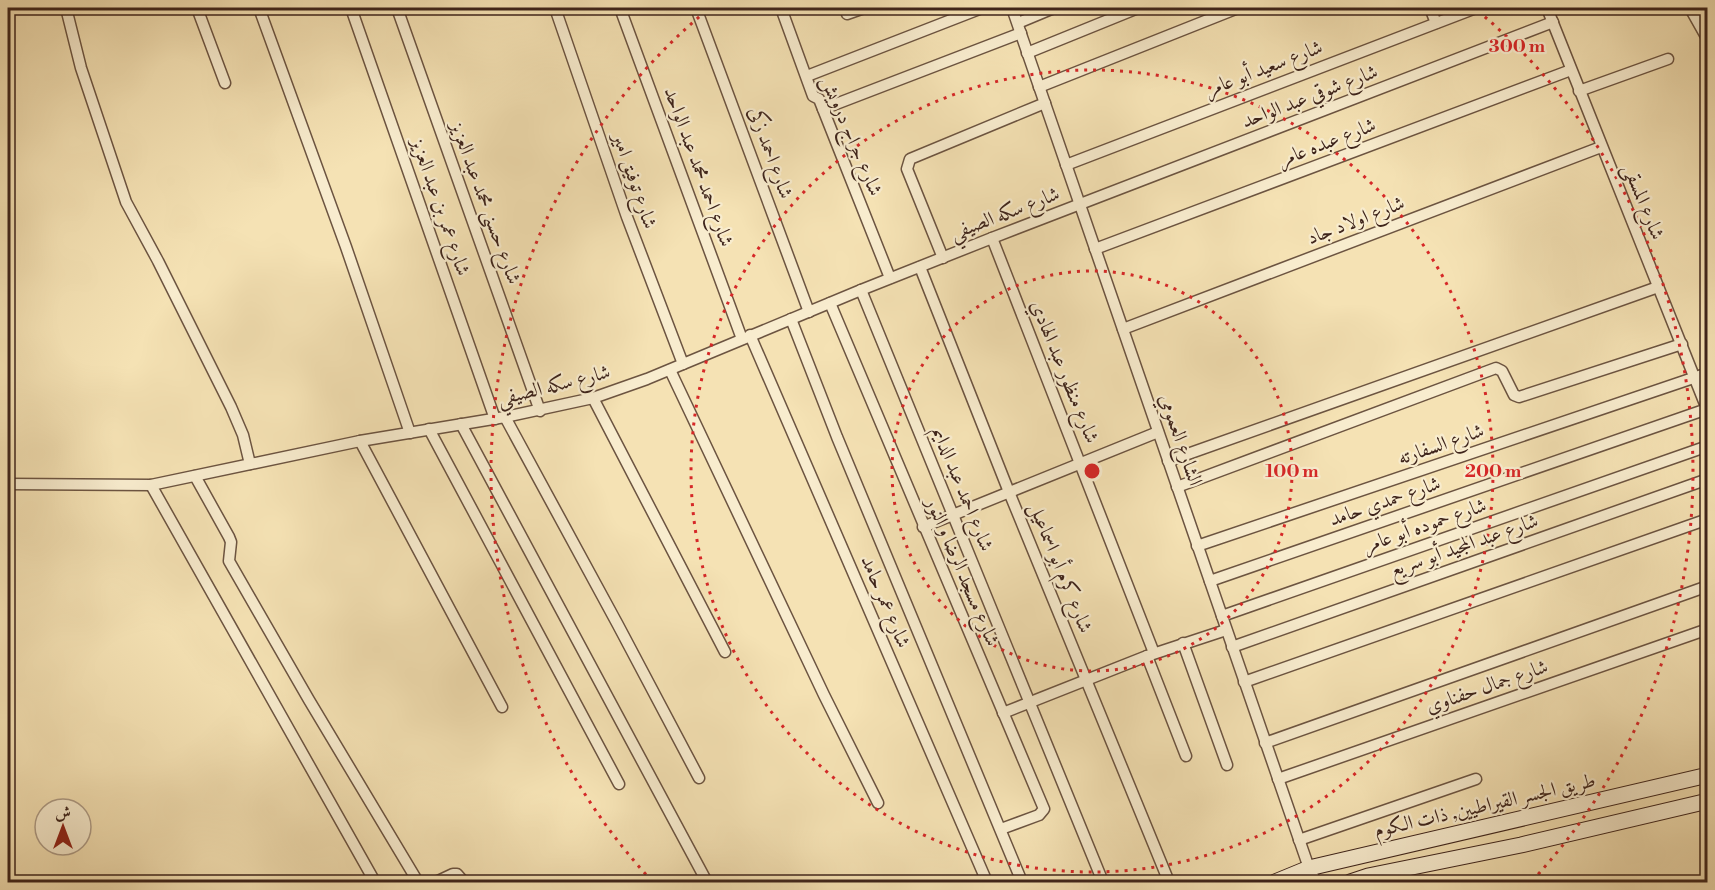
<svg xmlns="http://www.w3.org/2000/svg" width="1715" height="890" font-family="'Libre Bodoni',Amiri,serif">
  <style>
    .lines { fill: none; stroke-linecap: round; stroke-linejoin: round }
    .street-casing { stroke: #6c5441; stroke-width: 13 }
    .secondary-casing { stroke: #3e241b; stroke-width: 17 }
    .street { stroke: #f8ecce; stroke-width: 10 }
    .secondary { stroke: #f8ecce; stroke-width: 15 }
    .ring { fill: none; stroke: #d62828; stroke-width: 3; stroke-dasharray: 3 6 }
    .labels { text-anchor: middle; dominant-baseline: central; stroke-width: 4.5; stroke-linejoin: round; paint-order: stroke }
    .street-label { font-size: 20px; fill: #3e241b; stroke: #f8ecce }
    .centre { fill: #d62828; stroke: #f8ecce; stroke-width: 3 }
    .ring-label { font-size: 18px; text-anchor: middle; font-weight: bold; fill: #d62828; stroke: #f8ecce; stroke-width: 4.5; stroke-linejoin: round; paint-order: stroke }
  </style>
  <rect width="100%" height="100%" fill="#f5e2b4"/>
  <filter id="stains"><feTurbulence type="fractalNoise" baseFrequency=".00333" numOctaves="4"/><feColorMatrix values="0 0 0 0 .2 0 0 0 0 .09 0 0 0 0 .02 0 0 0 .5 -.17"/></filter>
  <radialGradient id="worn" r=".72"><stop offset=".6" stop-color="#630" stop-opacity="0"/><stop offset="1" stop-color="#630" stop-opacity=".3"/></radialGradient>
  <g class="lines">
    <g class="street-casing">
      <g id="street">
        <polyline points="66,8 81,68 126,202 158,261 231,407 243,435 250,464"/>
        <polyline points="197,8 225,83"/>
        <polyline points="259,8 346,247 410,433"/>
        <polyline points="351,8 495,419"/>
        <polyline points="397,8 540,411"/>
        <polyline points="555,8 627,217 683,364"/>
        <polyline points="620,8 742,339"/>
        <polyline points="696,8 809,312"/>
        <polyline points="781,8 813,96 819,99 890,278"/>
        <polyline points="1012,8 1309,868 1316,882"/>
        <polyline points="1430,8 1436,23"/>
        <polyline points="1690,8 1708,40"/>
        <polyline points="847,14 864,8"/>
        <polyline points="1018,23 1054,8"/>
        <polyline points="1027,53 1138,8"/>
        <polyline points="807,76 982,8"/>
        <polyline points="1039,87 1238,8"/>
        <polyline points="1579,91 1668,59"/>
        <polyline points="823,109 1021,33"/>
        <polyline points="1066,165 1476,8"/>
        <polyline points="992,238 1154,653"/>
        <polyline points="1095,249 1571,70"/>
        <polyline points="943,258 907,169 910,159 1045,103"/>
        <polyline points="920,267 1009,492 1169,882"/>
        <polyline points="861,290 1103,882"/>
        <polyline points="830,303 1044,809 1039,815 1001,829"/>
        <polyline points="791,319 837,437 1022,882"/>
        <polyline points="1123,329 1601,147"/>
        <polyline points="750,335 987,882"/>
        <polyline points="670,370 824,695 878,803"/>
        <polyline points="593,398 725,652"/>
        <polyline points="505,417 618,625 699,778"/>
        <polyline points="461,424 707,882"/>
        <polyline points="429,429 619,784"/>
        <polyline points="360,441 502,707"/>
        <polyline points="1168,461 1658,287"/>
        <polyline points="195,476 229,537 231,542 229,561 309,700 418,882"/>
        <polyline points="8,484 151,485 360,441 505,417 593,398 647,379 861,290 992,238 1553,22"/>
        <polyline points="151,485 375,882"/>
        <polyline points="1177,487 1496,368 1502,371 1514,395 1519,397 1682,344"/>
        <polyline points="923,527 1158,432"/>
        <polyline points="1197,546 1708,373"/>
        <polyline points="1210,581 1707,409 1547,8"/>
        <polyline points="1222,616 1708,446"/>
        <polyline points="1183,643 1227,765"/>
        <polyline points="1232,647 1708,479"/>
        <polyline points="1147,656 1186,756"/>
        <polyline points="1244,682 1708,519"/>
        <polyline points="1003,713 1147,656 1226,630"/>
        <polyline points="1265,743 1708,586"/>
        <polyline points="1278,779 1708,629"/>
        <polyline points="1299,840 1476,779"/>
        <polyline points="436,882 453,874 457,874 464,882"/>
      </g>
    </g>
    <g class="secondary-casing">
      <g id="secondary">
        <polyline points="1275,882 1309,868 1708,775"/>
        <polyline points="1350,882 1368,876 1521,845 1708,801"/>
      </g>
    </g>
    <use href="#street" class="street"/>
    <use href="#secondary" class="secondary"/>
  </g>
  <g class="ring">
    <circle cx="1092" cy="471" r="200"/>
    <circle cx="1092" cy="471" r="401"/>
    <path d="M652 881A601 601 0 0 1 706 11M1478 11A601 601 0 0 1 1532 881"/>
  </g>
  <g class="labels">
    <g class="street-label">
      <text transform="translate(1264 69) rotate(-21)">شارع سعيد أبو عامر</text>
      <text transform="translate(1310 97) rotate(-21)">شارع شوقي عبد الواحد</text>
      <text transform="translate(851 136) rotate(67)">شارع جراج درويش</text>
      <text transform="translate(1327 143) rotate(-21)">شارع عبده عامر</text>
      <text transform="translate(770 153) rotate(70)">شارع احمد زكى</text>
      <text transform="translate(698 167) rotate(70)">شارع احمد محمد عبد الواحد</text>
      <text transform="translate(634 181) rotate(71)">شارع توفيق امير</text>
      <text transform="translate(1643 202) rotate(68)">شارع المسقى</text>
      <text transform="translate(485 203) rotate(70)">شارع حسنى محمد عبد العزيز</text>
      <text transform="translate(440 207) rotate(71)">شارع عمر بن عبد العزيز</text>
      <text transform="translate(1005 214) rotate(-21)">شارع سكه الصيفي</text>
      <text transform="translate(1356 221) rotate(-21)">شارع اولاد جاد</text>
      <text transform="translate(1064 372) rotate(68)">شارع منظور عبد الهادي</text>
      <text transform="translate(554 386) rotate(-14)">شارع سكه الصيفي</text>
      <text transform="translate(1180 440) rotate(71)">الشارع العمومي</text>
      <text transform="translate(1441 445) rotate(-19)">شارع السفارته</text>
      <text transform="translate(962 489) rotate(68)">شارع احمد عبد الدايم</text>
      <text transform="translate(1385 502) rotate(-19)">شارع حمدي حامد</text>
      <text transform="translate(1425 526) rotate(-19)">شارع حموده أبو عامر</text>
      <text transform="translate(1464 546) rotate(-19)">شارع عبد المجيد أبو سريع</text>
      <text transform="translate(1060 568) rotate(68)">شارع كرم أبو اسماعيل</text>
      <text transform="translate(962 572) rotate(67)">شارع مسجد الرضا و النور</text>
      <text transform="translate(885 602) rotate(67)">شارع عمر حامد</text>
      <text transform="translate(1487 687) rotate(-19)">شارع جمال حفناوي</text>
      <text transform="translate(1485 806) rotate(-13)">طريق الجسر القيراطيين, ذات الكوم</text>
    </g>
  </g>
  <circle cx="1092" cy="471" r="9" class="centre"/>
  <g class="ring-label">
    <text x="1517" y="52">300 m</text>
    <text x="1292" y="477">100 m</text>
    <text x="1493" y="477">200 m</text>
  </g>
  <rect width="1715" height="890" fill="none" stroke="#f5e2b4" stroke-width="30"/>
  <rect x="9" y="9" width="1697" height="872" fill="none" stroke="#3e241b" stroke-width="3"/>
  <rect x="15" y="15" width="1685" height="860" fill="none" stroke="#3e241b" stroke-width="1.5"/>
  <g transform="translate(63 827)"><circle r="28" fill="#f8ecce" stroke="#ae9c86" stroke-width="1.5"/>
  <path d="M0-4.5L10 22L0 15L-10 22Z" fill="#8f2418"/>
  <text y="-9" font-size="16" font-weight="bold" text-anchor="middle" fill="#3e241b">ش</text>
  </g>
  <rect width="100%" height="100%" filter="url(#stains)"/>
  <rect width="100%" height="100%" fill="url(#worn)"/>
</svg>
